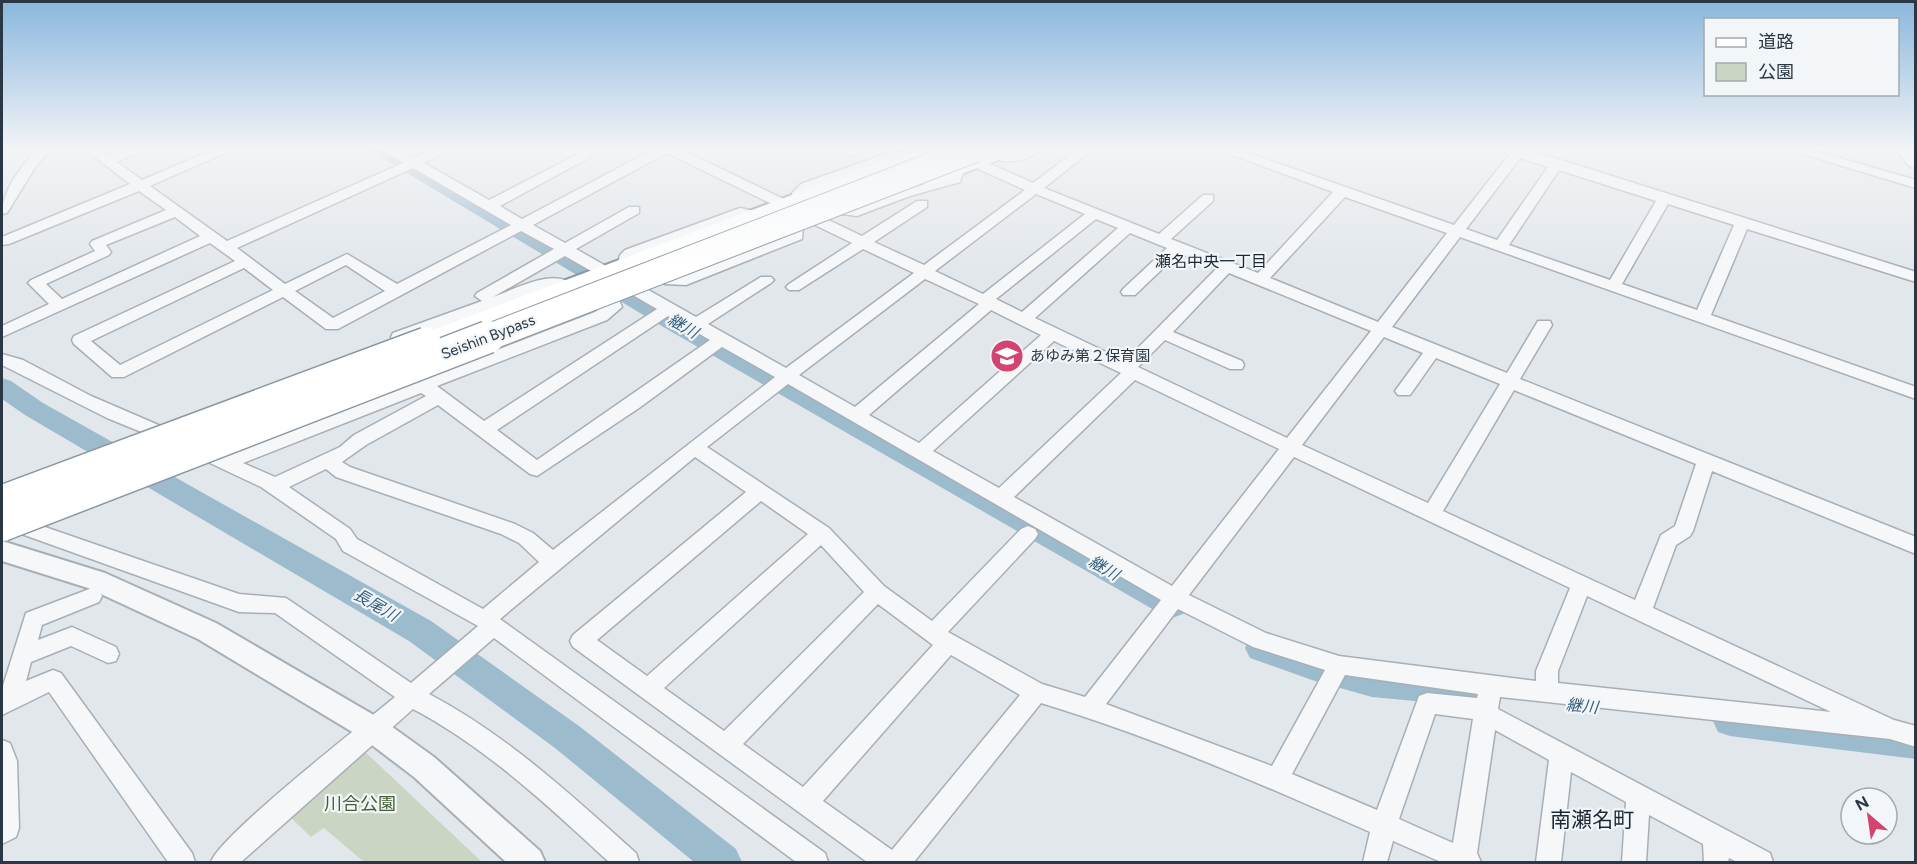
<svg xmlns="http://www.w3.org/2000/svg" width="1917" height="864" font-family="Figtree,'Noto Sans JP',sans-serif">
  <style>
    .green { fill: #cbd5c3 }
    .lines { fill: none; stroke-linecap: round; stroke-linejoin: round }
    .river { fill: #9cbbcc; fill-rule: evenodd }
    .minor-casing { stroke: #a7afb6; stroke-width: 3 }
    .tertiary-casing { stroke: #a7afb6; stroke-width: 4 }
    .primary-casing { stroke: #a1adb7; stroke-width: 3 }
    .trunk-casing { stroke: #8997a2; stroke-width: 4 }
    .minor { fill: #f5f7f9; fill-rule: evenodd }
    .tertiary { fill: #f5f7f9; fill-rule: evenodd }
    .primary { fill: #fff; fill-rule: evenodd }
    .trunk { fill: #fff; fill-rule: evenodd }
    .trunk-bridge-casing { stroke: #8997a2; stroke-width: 32; stroke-linecap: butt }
    .motorway-bridge-far1-casing { stroke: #8997a2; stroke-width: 28; stroke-linecap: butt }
    .motorway-bridge-casing { stroke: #8997a2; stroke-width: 35; stroke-linecap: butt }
    .trunk-bridge { stroke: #fff; stroke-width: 29 }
    .motorway-bridge-far1 { stroke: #fff; stroke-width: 26 }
    .motorway-bridge { stroke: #fff; stroke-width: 32 }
    .labels { text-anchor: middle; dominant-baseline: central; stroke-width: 4.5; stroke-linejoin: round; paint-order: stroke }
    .street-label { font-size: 15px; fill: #2a3744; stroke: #f2f6f8 }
    .poi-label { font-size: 15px; fill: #2a3744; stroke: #f2f6f8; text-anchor: start }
    .neighbourhood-label { font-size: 16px; fill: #1c2835; stroke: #f2f6f8 }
    .water-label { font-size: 16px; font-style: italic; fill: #325d7a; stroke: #f2f6f8 }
    .near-park-label { font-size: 18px; fill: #456036; stroke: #f2f6f8 }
    .near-quarter-label { font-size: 21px; fill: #1c2835; stroke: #f2f6f8 }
  </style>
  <rect width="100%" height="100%" fill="#e2e7eb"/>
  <polygon class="green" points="361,748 482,862 364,862 324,828 311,837 286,813"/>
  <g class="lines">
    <g class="river">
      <polygon points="367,149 392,149 559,243 683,318 1183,596 1188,605 1183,614 1172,618 1161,614 665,328"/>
      <polygon points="2,378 11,381 43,403 431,621 579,726 736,849 742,862 694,862 555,748 409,641 25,415 2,399"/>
      <polygon points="1261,634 1312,652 1372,667 1469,676 1481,681 1486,691 1481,701 1469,706 1372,697 1312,680 1250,658 1245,648 1250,638"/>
      <polygon points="1730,706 1916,727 1916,759 1730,736 1718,732 1713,721 1718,710"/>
    </g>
    <g class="minor-casing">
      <g id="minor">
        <path d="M37 149H51L36 166 7 213 2 214C2 190 21 167 37 149Z"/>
        <path d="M85 149H100L109 156 125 149H144L117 162 142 180 215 149H234L150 186 227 241 403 163 383 149H399L414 158 432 149H450L424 163 489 200 588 149H605L500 206 522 219 654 149H680L794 204 792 193 801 184 894 151 920 155 922 158 915 162 895 159 811 190 806 194 804 204H795L862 236 917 201H927V207L874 242 924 265 1025 190 965 163V157H975L1033 183 1078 149H1093L1044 188 1159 234 1203 195H1213V201L1171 239 1258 273 1333 192 1217 149H1237L1454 225 1509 155 1502 149H1526L1916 272V282L1747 229 1711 315 1916 387V399L1460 237 1392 327 1507 373 1538 321H1550L1552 325 1520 379 1916 537V554L1712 471 1693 531 1690 536 1676 545 1653 608 1894 720 1916 726V747L1890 739 1500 697 1498 709 1770 853 1773 862H1737L1729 858 1728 862H1704L1703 844 1649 815 1646 862H1622L1626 802 1571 772 1561 862H1536L1549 760 1495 730 1477 853 1481 862H1441L1393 841 1387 862H1363L1370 832C1262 784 1153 737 1041 703L914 862H867L573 647 570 641 573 635 746 492 695 457 500 619 825 853 828 862H796L494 638 429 694C507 735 571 795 636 853L639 862H609C548 806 487 748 413 709L241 862H211C219 836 364 723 395 697L275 613 239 612 2 527V517L9 515 16 517 239 594 286 598 411 683 478 626 343 551 336 539 261 487 191 454 188 449 191 444 197 442 226 455 595 312 606 305 607 300H619L622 307 607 320 437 386 484 421 657 309 565 256 493 297C516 289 557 265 577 288L574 291C564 294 555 287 544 289L405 341H393L391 337 393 333 482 301 475 296 477 293 554 249 521 231 338 329H326L283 297 124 377H112L74 344 72 340 74 336 235 261 210 243 2 337V326L49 304 28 283 31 280 95 251 90 244 92 241 166 210 139 191 9 244 2 245V237L130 184ZM667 153 852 243 789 284 786 287 789 290H799L863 249 914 273 786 368 708 324 771 283 774 280 771 277H761L696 317 576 249 639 213V207H629L565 243 533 225ZM1520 158 1548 167 1497 240 1466 229ZM413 168 511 225 397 284 347 254 285 284 237 248ZM1559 170 1656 201 1610 280 1509 245ZM1036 194 1085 214 983 294 935 271ZM1345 197 1447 233 1378 322 1270 278ZM1668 204 1734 225 1697 310 1622 284ZM175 217 200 236 62 299 46 284 109 255 111 252 106 245ZM1096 219 1118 228 1022 312 996 299ZM1130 233 1167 248 1123 289 1121 292 1123 295H1135L1179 253 1217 268 1125 361 1035 318ZM346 265 385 291 333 318 295 291ZM244 268 273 290 120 365 91 341ZM1229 273 1371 331 1287 438 1138 367 1165 340 1230 369H1242L1244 365 1242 361 1173 332ZM925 279 979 304 855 407 799 375ZM991 310 1041 335 919 443 869 415ZM668 316 710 340 537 460 497 430ZM1384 337 1423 353 1395 391 1398 395H1410L1436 358 1500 384 1428 503 1302 445ZM1054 341 1121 373 999 488 933 451ZM722 347 775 377 553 550 533 533 515 524 350 467 342 462 366 445 438 405 530 474 537 476 639 408ZM1135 380 1279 449 1172 586 1014 497ZM788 384 1161 600 1085 697 1042 684 948 632 1035 539 1038 534 1035 529 1028 526 1021 529 932 621 884 586 829 528 707 447ZM1514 390 1696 464 1675 526 1661 535 1635 600 1443 511ZM421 393 426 396 354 435 340 447 275 477 243 463ZM1294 457 1570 588 1536 671V681L1339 656 1266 633 1189 595ZM326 469 336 477 501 534 519 543 539 562 483 609 357 539 350 529 289 487ZM761 501 808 534 647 676 597 640ZM821 545 864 592 724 731 664 688ZM1587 596 1831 712 1558 683V671ZM878 604 933 645 803 787 743 744ZM1178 609 1253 647 1325 670 1272 766 1106 704ZM951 655 1020 695 892 850 823 801ZM1345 675 1478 694 1477 698 1427 693 1419 696 1377 810 1292 774ZM1435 714 1473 719 1453 843 1399 819Z"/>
        <polygon points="846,149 862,149 851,156 846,155"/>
        <path d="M1024 149H1042C1030 160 1003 167 989 155 998 147 1013 154 1024 149Z"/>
        <polygon points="1786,149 1808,149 1916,180 1916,188"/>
        <path d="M957 166 964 170 960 182 910 196 857 216 834 213 832 210C839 202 849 209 859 206 889 197 919 185 950 176V170Z"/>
        <polygon points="740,208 764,213 766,216 759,220 741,217 635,256 630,270 625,272 617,267 620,255 625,250"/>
        <polygon points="796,223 803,227 802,239 686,285 665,284 657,279 665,274 680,277 789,234 789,227"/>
        <polygon points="2,354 23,360 91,396 177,433 180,438 177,443 171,444 107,418 2,365"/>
        <polygon points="92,588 99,590 102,596 99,602 42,625 38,640 72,627 116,647 119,654 116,661 108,663 71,646 31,662 26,681 53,670 61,673 192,853 195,862 168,862 49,692 2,715 2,689 26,613"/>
        <polygon points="2,740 10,743 17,761 19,828 16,837 2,844"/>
      </g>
    </g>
    <g class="tertiary-casing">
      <polygon id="tertiary" points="2,541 105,573 216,623 384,721 434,757 540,851 545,862 506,862 414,777 364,739 198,639 88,588 2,561"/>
    </g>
    <g class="primary-casing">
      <polygon id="primary" points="1896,149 1916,149 1916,168 1909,166"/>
    </g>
    <g class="trunk-casing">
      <g id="trunk">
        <polygon points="914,149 944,149 941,153 435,348 426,350 417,348 413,342 417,336"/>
        <polygon points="989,149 1020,149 1017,153 935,184 919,184 916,179 919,174"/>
      </g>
    </g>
    <use href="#minor" class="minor"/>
    <use href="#tertiary" class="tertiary"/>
    <use href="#primary" class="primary"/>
    <use href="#trunk" class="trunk"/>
    <g class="trunk-bridge-casing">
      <polyline id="trunk-bridge" points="2,500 426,342"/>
    </g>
    <g class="motorway-bridge-far1-casing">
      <polyline id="motorway-bridge-far1" points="484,339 975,149"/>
    </g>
    <g class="motorway-bridge-casing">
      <polyline id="motorway-bridge" points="2,525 488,337"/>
    </g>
    <use href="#trunk-bridge" class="trunk-bridge"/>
    <use href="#motorway-bridge-far1" class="motorway-bridge-far1"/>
    <use href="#motorway-bridge" class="motorway-bridge"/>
  </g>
  <linearGradient id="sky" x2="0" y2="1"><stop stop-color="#89b7dd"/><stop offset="0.55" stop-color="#f2f4f6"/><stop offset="1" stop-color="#f2f4f6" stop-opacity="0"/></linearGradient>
  <rect width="1917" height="270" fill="url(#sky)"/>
  <defs>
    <g id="school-disc" transform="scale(1.725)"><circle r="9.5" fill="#d34470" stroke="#f2f6f8"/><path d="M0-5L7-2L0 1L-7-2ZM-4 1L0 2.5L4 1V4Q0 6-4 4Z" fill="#fff"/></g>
  </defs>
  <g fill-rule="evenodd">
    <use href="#school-disc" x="1007" y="356"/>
  </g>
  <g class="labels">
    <g class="street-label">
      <text transform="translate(488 337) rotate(-21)">Seishin Bypass</text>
    </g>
    <g class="poi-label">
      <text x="1030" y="356">あゆみ第２保育園</text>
    </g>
    <g class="neighbourhood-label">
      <text x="1211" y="261">瀬名中央一丁目</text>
    </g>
    <g class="water-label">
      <text transform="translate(683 326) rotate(30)">継川</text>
      <text transform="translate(1104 568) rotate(30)">継川</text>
      <text transform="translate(376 605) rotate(30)">長尾川</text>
      <text transform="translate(1582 706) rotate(6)">継川</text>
    </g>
    <g class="near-park-label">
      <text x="360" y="804">川合公園</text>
    </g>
    <g class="near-quarter-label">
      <text x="1592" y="819">南瀬名町</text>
    </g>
  </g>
  <rect width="1917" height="864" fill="none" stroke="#2a3744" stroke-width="6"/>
  <rect x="1704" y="18" width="195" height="78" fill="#f2f6f8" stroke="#a2aab0" stroke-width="1.5"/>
  <rect x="1716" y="38" width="30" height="9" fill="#ffffff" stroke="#a2aab0" stroke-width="1.5"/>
  <text x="1758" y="48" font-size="18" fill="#2a3744">道路</text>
  <rect x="1716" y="63" width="30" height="18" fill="#cbd5c3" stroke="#a2aab0" stroke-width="1.5"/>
  <text x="1758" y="78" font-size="18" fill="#2a3744">公園</text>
  <g transform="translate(1869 816) rotate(331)"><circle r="28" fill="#f2f6f8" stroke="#a2aab0" stroke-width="1.5"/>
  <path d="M0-4.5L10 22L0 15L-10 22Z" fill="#d34470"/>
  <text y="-9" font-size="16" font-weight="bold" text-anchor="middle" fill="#2a3744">N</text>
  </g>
</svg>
